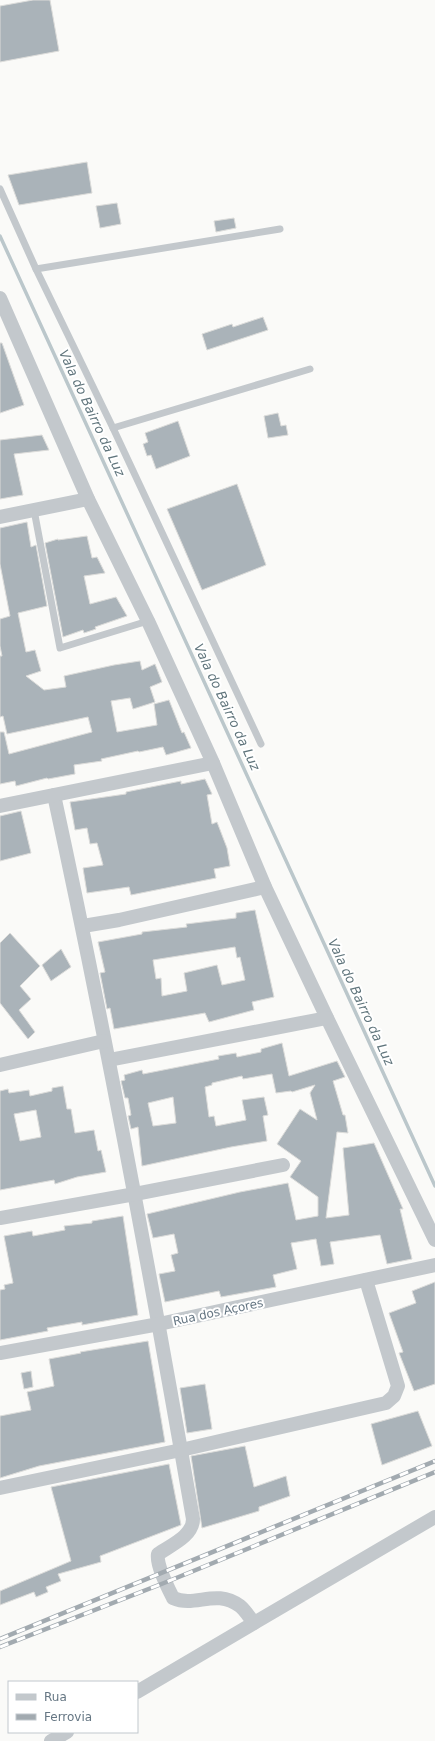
<svg xmlns="http://www.w3.org/2000/svg" width="435" height="1741" font-family="'DejaVu Sans',sans-serif">
  <style>
    .lines { fill: none; stroke-linecap: round; stroke-linejoin: round }
    .stream { stroke: #bbc7cb; stroke-width: 3.5 }
    .building { fill: #aab3b9; stroke: #dcdcda; fill-rule: evenodd }
    .service { stroke: #c3c8cc; stroke-width: 7 }
    .minor { stroke: #c3c8cc; stroke-width: 14 }
    .rail-casing { stroke: #a2aab0; stroke-width: 4.5 }
    .rail { stroke: #fff; stroke-width: 3; stroke-dasharray: 9; stroke-linecap: butt }
    .labels { text-anchor: middle; dominant-baseline: central; stroke-width: 4; stroke-linejoin: round; paint-order: stroke }
    .street-label { font-size: 12px; fill: #657683; stroke: #fff }
    .water-label { font-size: 13px; font-style: italic; fill: #60757c; stroke: #fff }
  </style>
  <rect width="100%" height="100%" fill="#fafaf8"/>
  <g class="lines">
    <polyline class="stream" points="0,236 435,1186"/>
  </g>
  <g class="building">
    <polygon points="33,0 50,0 59,51 0,62 0,6"/>
    <polygon points="87,162 92,193 19,205 8,175"/>
    <polygon points="117,203 121,224 100,228 96,206"/>
    <polygon points="234,218 236,228 216,232 214,221"/>
    <polygon points="263,317 268,330 207,350 202,334 232,324 233,327"/>
    <polygon points="0,343 2,343 24,405 0,413"/>
    <polygon points="278,413 281,426 286,425 288,435 268,438 264,416"/>
    <polygon points="178,421 190,456 156,469 151,455 147,456 143,444 148,442 145,433"/>
    <polygon points="42,435 49,450 14,454 23,495 0,499 0,440"/>
    <polygon points="237,484 266,565 202,590 167,509"/>
    <polygon points="27,522 31,547 36,545 47,606 18,613 26,652 35,650 41,671 26,676 44,690 66,687 64,676 114,665 140,661 142,670 155,664 162,682 150,687 155,702 133,709 130,698 111,701 117,732 157,725 154,704 169,700 182,733 184,732 191,748 166,755 163,747 139,752 138,751 101,759 102,761 74,765 75,774 48,779 47,778 16,786 15,781 0,784 0,732 4,732 9,754 92,732 88,717 7,734 3,716 0,717 0,656 2,656 0,646 0,619 10,616 0,564 0,528"/>
    <polygon points="87,536 92,558 97,557 105,573 84,576 90,604 116,597 127,616 95,627 96,629 84,633 83,630 63,637 45,543 58,539 58,540"/>
    <polygon points="205,779 212,794 207,795 212,824 217,822 227,848 230,866 214,869 216,878 131,895 129,887 87,893 83,868 103,865 97,843 90,844 87,828 75,830 70,802 126,794 126,792 181,781 181,784"/>
    <polygon points="21,811 31,853 0,861 0,816"/>
    <path d="M255 910 274 997 252 1002 254 1010 209 1022 205 1013 114 1029 110 1008 107 1009 100 973 105 972 98 942 142 934V932L187 927 186 924 236 918V913ZM235 947 237 958 240 957 245 980 222 985 217 965 184 973 187 991 162 996 161 978 156 979 153 960Z"/>
    <polygon points="10,933 40,966 20,986 31,999 19,1010 35,1032 28,1039 0,1003 0,943"/>
    <polygon points="61,949 71,967 51,981 42,965"/>
    <path d="M282 1043 289 1076 337 1061 345 1077 333 1081 343 1115H345L348 1133 337 1132 326 1218 349 1215 343 1148 374 1143 403 1209H400L412 1259 387 1264 380 1235 330 1242 334 1264 321 1266 316 1239 291 1243 297 1269 273 1275 276 1287 221 1297 219 1291 165 1302 159 1274 175 1271 171 1255 178 1253 174 1234 153 1238 147 1214 240 1192 288 1183 296 1220 318 1216V1197L290 1177 301 1161 277 1144 300 1109 317 1120 310 1093 315 1085 292 1092 291 1091 276 1093 272 1074 243 1079 242 1076 212 1083V1085L205 1087 209 1117 214 1116 216 1126 246 1120 242 1100 264 1097 268 1115 263 1116 267 1141 231 1147 142 1166 138 1127 131 1129 128 1116 131 1115 128 1098H125L121 1081 125 1080 124 1075 142 1070 143 1074 219 1059 218 1056 236 1053 237 1057 261 1052V1049ZM173 1097 176 1123 153 1126 148 1103Z"/>
    <path d="M63 1086 67 1109H71L75 1133 94 1130 98 1151 101 1150 106 1172 77 1177 55 1184 54 1180 0 1190V1091L8 1089 9 1093 29 1090 30 1096 52 1091V1088ZM36 1110 41 1137 20 1141 14 1114Z"/>
    <polygon points="123,1216 138,1315 82,1325 82,1322 47,1328 48,1331 0,1340 0,1290 5,1289 4,1285 13,1283 4,1236 32,1231 33,1236 65,1230 64,1226 92,1223 92,1221"/>
    <polygon points="435,1282 435,1384 414,1391 399,1353 403,1352 389,1313 416,1303 412,1291"/>
    <polygon points="148,1341 165,1442 39,1466 0,1478 0,1416 31,1410 27,1392 54,1386 49,1359 81,1353 80,1352"/>
    <polygon points="31,1371 33,1387 24,1389 21,1373"/>
    <polygon points="205,1384 212,1429 187,1433 180,1388"/>
    <polygon points="418,1411 432,1446 382,1465 371,1424"/>
    <polygon points="245,1446 254,1487 286,1476 290,1496 259,1507 259,1511 202,1528 191,1456"/>
    <polygon points="169,1464 181,1525 100,1556 101,1562 58,1574 61,1581 46,1587 48,1592 36,1597 34,1592 0,1605 0,1591 71,1561 51,1487"/>
  </g>
  <g class="lines">
    <g class="service">
      <polyline points="0,189 36,269 113,428 261,744"/>
      <polyline points="36,269 280,229"/>
      <polyline points="113,428 310,369"/>
      <polyline points="34,510 60,648 148,621"/>
    </g>
    <g class="minor">
      <polyline points="0,298 88,499 148,621 213,763 265,887 327,1018 435,1240"/>
      <polyline points="0,517 88,499"/>
      <path d="M54 795C106 1035 151 1277 193 1519 193 1536 171 1545 158 1554 156 1565 168 1588 173 1598 196 1608 215 1588 240 1606 245 1610 250 1618 254 1623L435 1517"/>
      <polyline points="0,806 213,763"/>
      <polyline points="83,926 119,920 265,887"/>
      <polyline points="109,1060 327,1018"/>
      <polyline points="0,1065 104,1041"/>
      <polyline points="0,1218 135,1194 283,1165"/>
      <polyline points="0,1353 159,1324 435,1265"/>
      <polyline points="0,1488 181,1450 386,1403 394,1396 398,1386 366,1280"/>
      <polyline points="137,1692 254,1623"/>
      <polyline points="51,1741 67,1732"/>
    </g>
    <g class="rail-casing">
      <g id="rail">
        <polyline points="0,1639 435,1461"/>
        <polyline points="0,1647 164,1583 435,1472"/>
      </g>
    </g>
    <use href="#rail" class="rail"/>
  </g>
  <g class="labels">
    <g class="street-label">
      <text transform="translate(218 1312) rotate(-12)">Rua dos Açores</text>
    </g>
    <g class="water-label">
      <text transform="translate(92 413) rotate(65)">Vala do Bairro da Luz</text>
      <text transform="translate(227 707) rotate(65)">Vala do Bairro da Luz</text>
      <text transform="translate(361 1002) rotate(65)">Vala do Bairro da Luz</text>
    </g>
  </g>
  <rect x="8" y="1681" width="130" height="52" fill="#ffffff" stroke="#c1c8cd"/>
  <rect x="16" y="1694" width="20" height="6" fill="#c3c8cc" stroke="#c1c8cd"/>
  <text x="44" y="1701" font-size="12" fill="#657683">Rua</text>
  <rect x="16" y="1714" width="20" height="6" fill="#a2aab0" stroke="#c1c8cd"/>
  <text x="44" y="1721" font-size="12" fill="#657683">Ferrovia</text>
</svg>
